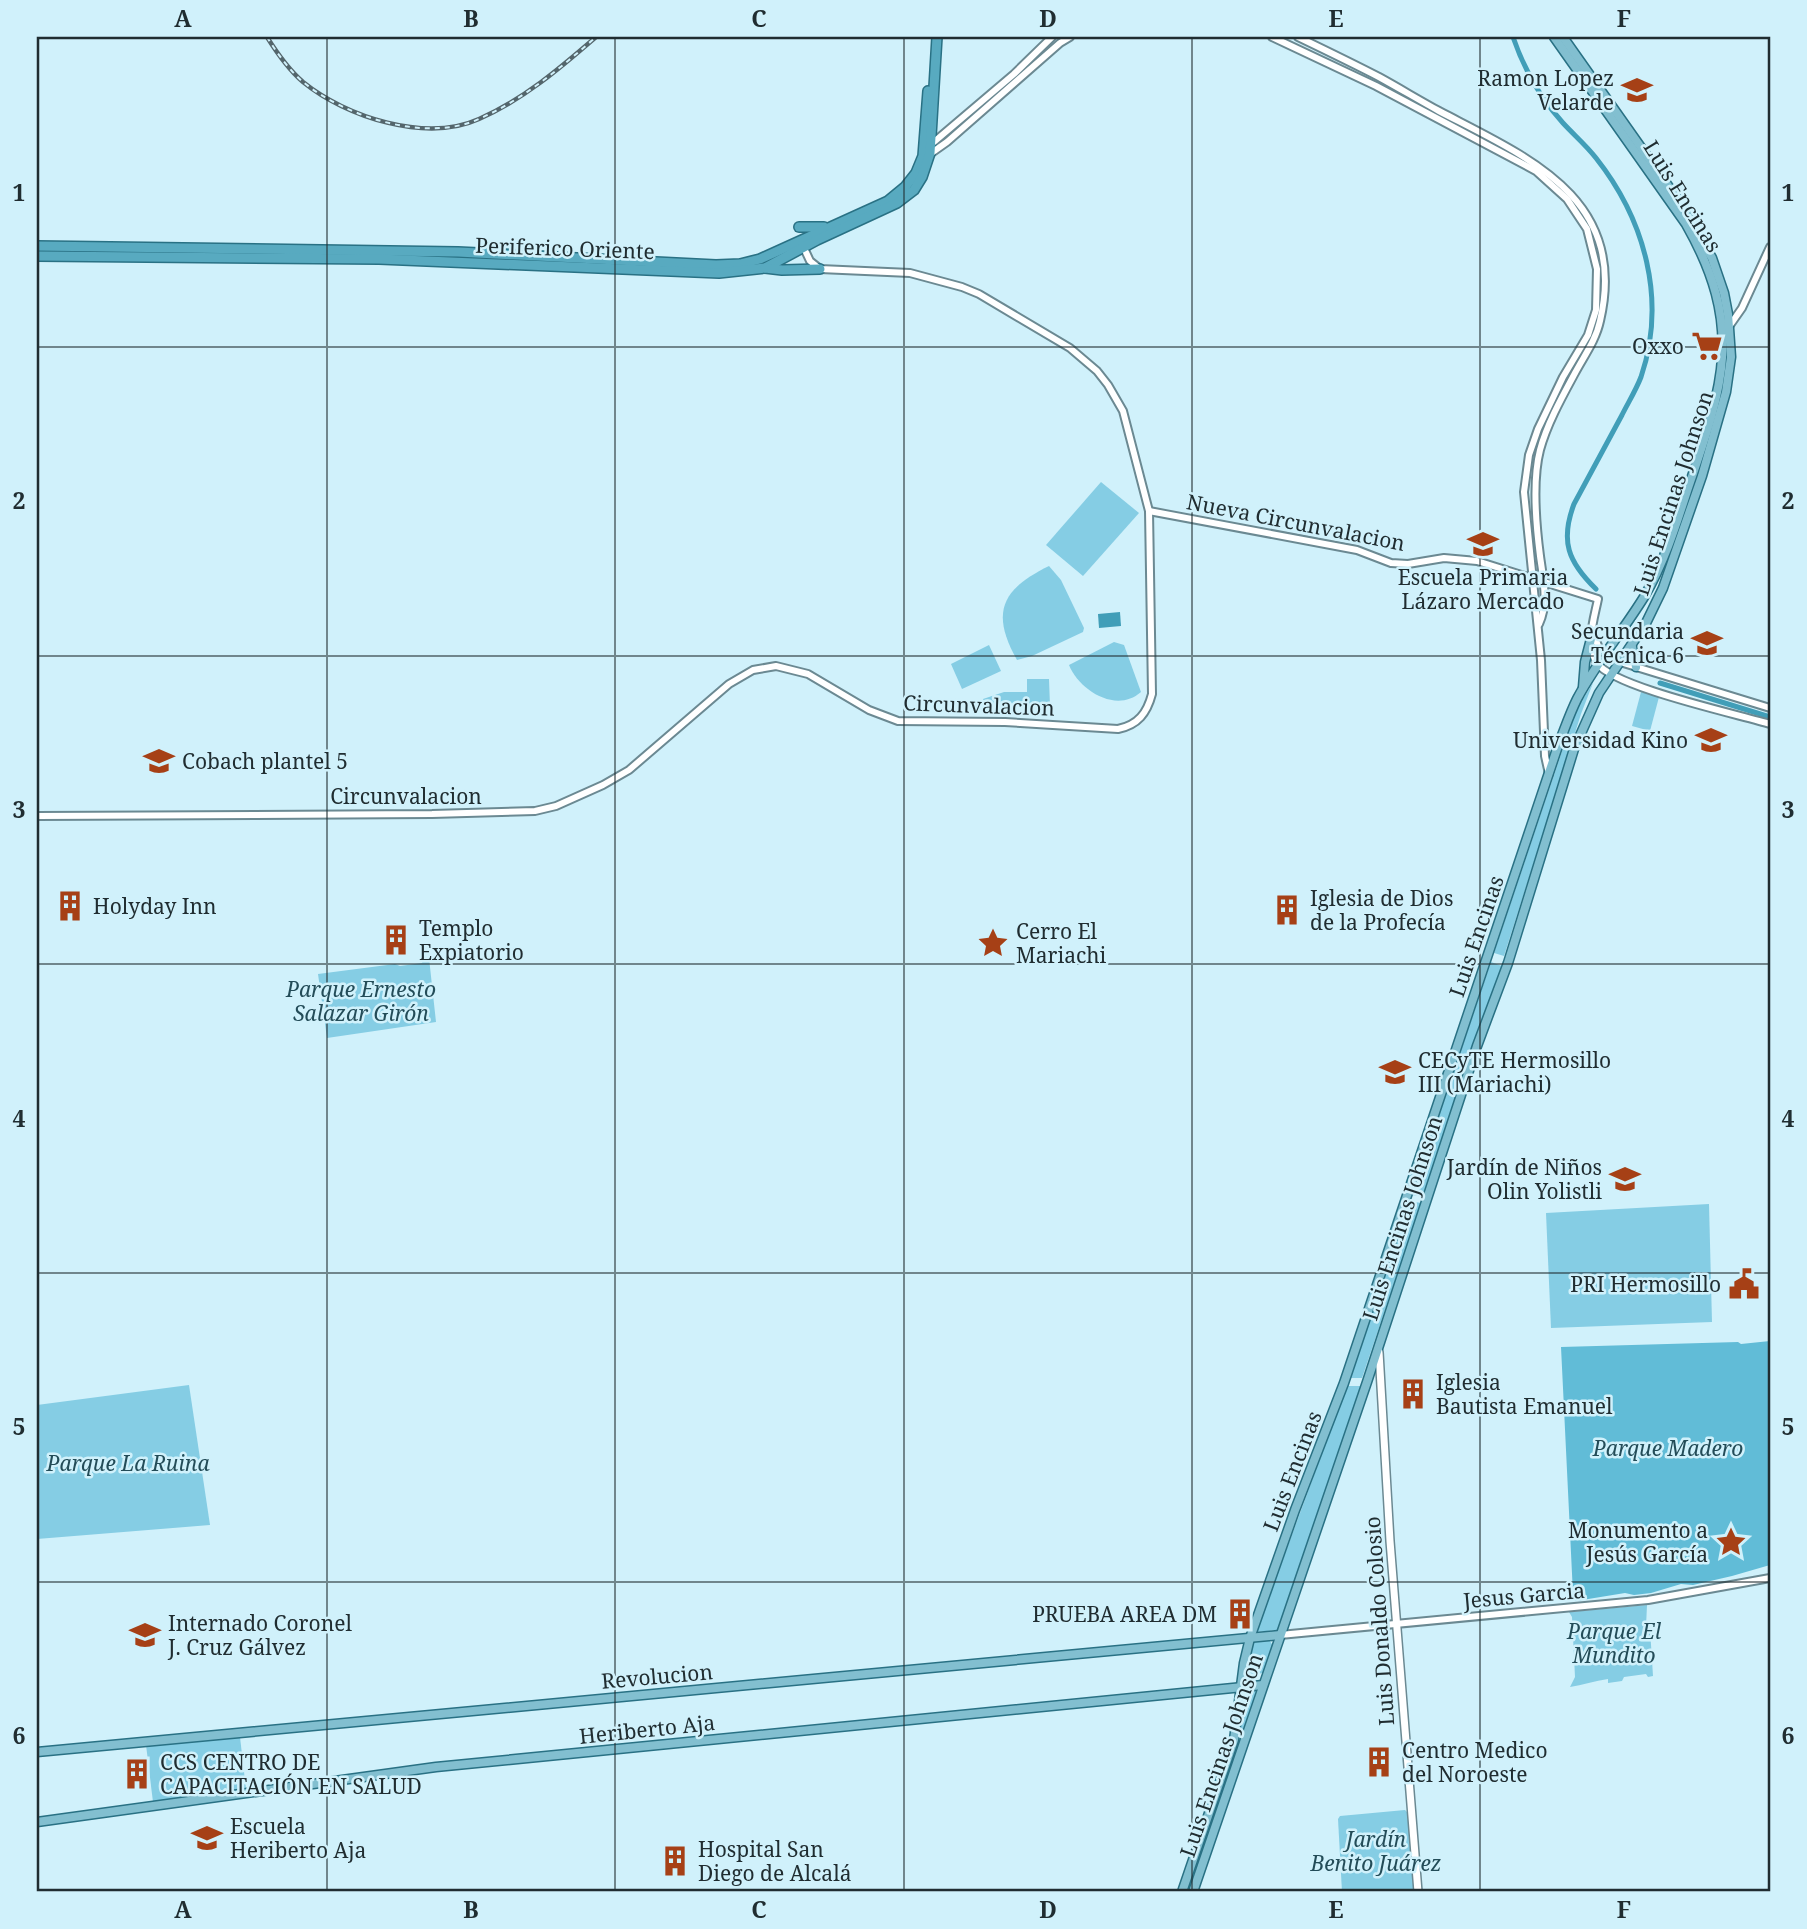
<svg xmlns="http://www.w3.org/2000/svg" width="1807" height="1929" font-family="'Noto Serif',serif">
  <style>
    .green { fill: #85cde4 }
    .forest { fill: #61bcd7 }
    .water { fill: #419eb8 }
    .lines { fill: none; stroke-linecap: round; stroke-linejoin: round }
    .canal { stroke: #419eb8; stroke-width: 5 }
    .tertiary-casing { stroke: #6b8992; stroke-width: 10 }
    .secondary-casing { stroke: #6b8992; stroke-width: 10 }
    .primary-casing { stroke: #297184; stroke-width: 11 }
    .trunk-casing { stroke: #297184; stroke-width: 12 }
    .tertiary { stroke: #fff; stroke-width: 6 }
    .secondary { stroke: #fff; stroke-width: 7 }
    .primary { stroke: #82bfd0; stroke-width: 8 }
    .trunk { stroke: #58aac0; stroke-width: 9 }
    .rail-casing { stroke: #54666c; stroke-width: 4.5 }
    .rail { stroke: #d0f1fb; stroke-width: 2; stroke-dasharray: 5; stroke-linecap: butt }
    .grid { fill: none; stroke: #202d31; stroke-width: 2; stroke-opacity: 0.55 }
    .labels { text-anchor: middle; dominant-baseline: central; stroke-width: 5; stroke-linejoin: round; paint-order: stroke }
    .poi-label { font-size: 21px; fill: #202d31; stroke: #d0f1fb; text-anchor: start }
    .street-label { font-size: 21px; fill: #202d31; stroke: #d0f1fb }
    .park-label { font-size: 21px; font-style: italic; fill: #234c58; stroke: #d0f1fb }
    .neatline { fill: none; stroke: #202d31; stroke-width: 2.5 }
    .grid-label { font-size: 23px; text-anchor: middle; font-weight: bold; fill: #202d31 }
  </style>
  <rect width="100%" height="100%" fill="#d0f1fb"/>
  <g class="green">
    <polygon points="1101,482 1139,513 1083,576 1046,545"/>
    <path d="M1049 566 1061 580 1084 628 1083 632 1032 656 1017 660C990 612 1002 589 1049 566Z"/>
    <path d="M1114 642 1124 645 1141 692C1116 714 1079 690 1069 665Z"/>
    <polygon points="989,645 1001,671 962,689 951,664"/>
    <polygon points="1027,679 1049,679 1050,706 1004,706 1003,704 985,708 983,699 1004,692 1027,692"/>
    <polygon points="1593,683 1581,714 1504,956 1494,953 1576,710"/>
    <polygon points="1641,692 1659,697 1650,731 1632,726"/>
    <polygon points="429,958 436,1022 327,1038 318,974 395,964 400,966 422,963 423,960"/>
    <polygon points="1491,962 1502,966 1424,1197 1412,1195"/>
    <polygon points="1410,1201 1421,1203 1362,1378 1349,1378"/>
    <polygon points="1709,1204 1712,1322 1551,1328 1546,1213"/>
    <polygon points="189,1385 210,1525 37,1539 37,1405"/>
    <polygon points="1347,1386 1361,1386 1278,1630 1256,1632"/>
    <path d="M1647 1605 1646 1627 1650 1629 1653 1676 1648 1677 1646 1674 1624 1677 1622 1681 1608 1683V1679C1595 1681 1582 1685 1570 1687L1575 1677 1572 1617 1569 1612Z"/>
    <polygon points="1253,1641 1270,1641 1273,1646 1265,1672 1246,1678"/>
    <polygon points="1259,1687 1246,1731 1239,1732 1244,1690"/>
    <polygon points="240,1737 246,1789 153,1802 146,1745"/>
    <polygon points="1405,1810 1409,1814 1416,1892 1342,1892 1338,1819 1340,1816"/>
  </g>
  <polygon class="forest" points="1770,1341 1770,1565 1732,1576 1693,1585 1681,1584 1651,1593 1634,1595 1625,1593 1576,1601 1572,1599 1573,1594 1561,1347 1738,1342 1741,1344"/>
  <polygon class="water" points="1120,612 1121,626 1099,628 1098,614"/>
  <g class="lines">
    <g class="canal">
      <path d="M1513 37C1524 69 1540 98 1563 123 1574 135 1586 145 1596 158 1645 220 1667 300 1641 377 1636 390 1628 403 1622 415 1606 445 1590 474 1574 504 1560 541 1568 562 1596 589"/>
      <polyline points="1660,683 1770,717"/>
    </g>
    <g class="tertiary-casing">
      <g id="tertiary">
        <polyline points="1272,37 1376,86 1536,171 1567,199 1587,229 1597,269 1596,310 1588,335 1563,377 1538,429 1529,455 1524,492 1541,660 1545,756 1549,774"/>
        <path d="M1298 37C1325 50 1352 63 1379 77 1399 88 1419 100 1439 111 1527 157 1629 198 1600 321 1596 340 1584 356 1575 373 1562 397 1547 424 1540 450 1532 481 1536 525 1540 556 1543 579 1549 602 1539 624"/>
        <polyline points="928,147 1014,74 1052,37"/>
        <polyline points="930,154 947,142 1060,43 1070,37"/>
        <polyline points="1728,328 1742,308 1770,247"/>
        <path d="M1149 511 1357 550 1391 563 1408 564 1444 558 1477 561 1598 599C1594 619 1585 645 1597 663 1613 687 1737 714 1770 724"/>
        <polyline points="1594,635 1600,651 1620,662 1770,708"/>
        <path d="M37 816 432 814 535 811 556 806 603 785 629 770 729 684 753 670 776 666 808 674 869 710 898 721 1005 722 1118 729C1138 725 1147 713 1152 694L1149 511 1123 411 1108 385 1097 371 1070 348 979 294 962 287 910 273 820 269 810 261 803 246"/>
        <polyline points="1280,1635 1648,1600 1770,1578"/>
      </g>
    </g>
    <g class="secondary-casing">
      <polyline id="secondary" points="1379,1352 1390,1541 1418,1892"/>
    </g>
    <g class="primary-casing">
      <g id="primary">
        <polyline points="1632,647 1636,667"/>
        <polyline points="1583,687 1585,662 1591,639"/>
        <polyline points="37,1752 1280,1635"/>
        <polyline points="37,1822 436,1767 1263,1685"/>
        <path d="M1182 1892 1234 1740 1244 1663 1250 1638 1295 1510 1344 1383 1559 743C1565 728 1570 713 1577 699 1596 663 1623 631 1644 597 1664 563 1676 525 1688 488 1724 384 1744 326 1686 224L1554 37"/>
        <polyline points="1193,1892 1367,1382 1477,1046 1508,963 1574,749 1599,693 1646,623 1663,588 1702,476 1726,392 1731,357 1728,314 1724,293 1712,258 1683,207 1563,37"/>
      </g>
    </g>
    <g class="trunk-casing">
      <g id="trunk">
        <polyline points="799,227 824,227"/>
        <polyline points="37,246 458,252 716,265 740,264 760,259 888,201 905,187 916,173 923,156 928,91"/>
        <polyline points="37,256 379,259 719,273 765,268 817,240 897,203 914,190 922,177 930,153 937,37"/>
        <polyline points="765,268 782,270 820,269"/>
      </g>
    </g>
    <use href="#tertiary" class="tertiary"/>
    <use href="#secondary" class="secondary"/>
    <use href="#primary" class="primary"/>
    <use href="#trunk" class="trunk"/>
    <g class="rail-casing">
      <path id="rail" d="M267 37C277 53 289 70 303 82 346 117 426 143 479 119 524 99 559 69 596 37"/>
    </g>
    <use href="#rail" class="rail"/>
  </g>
  <path class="grid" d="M327 37V1892M615 37V1892M904 37V1892M1192 37V1892M1480 37V1892M37 347H1770M37 656H1770M37 964H1770M37 1273H1770M37 1582H1770"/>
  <defs>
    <g id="school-bare" transform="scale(2.415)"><path d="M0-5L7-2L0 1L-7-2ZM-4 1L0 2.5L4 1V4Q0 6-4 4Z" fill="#a64016" stroke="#d0f1fb" stroke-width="2.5" paint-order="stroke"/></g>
    <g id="supermarket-bare" transform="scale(2.415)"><path d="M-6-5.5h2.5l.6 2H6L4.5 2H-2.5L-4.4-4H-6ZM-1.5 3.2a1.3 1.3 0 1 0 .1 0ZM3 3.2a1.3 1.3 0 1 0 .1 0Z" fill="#a64016" stroke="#d0f1fb" stroke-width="2.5" paint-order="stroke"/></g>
    <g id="university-bare" transform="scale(2.415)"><path d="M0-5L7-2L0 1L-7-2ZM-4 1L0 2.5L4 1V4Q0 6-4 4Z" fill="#a64016" stroke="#d0f1fb" stroke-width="2.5" paint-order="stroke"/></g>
    <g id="building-bare" transform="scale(2.415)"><path d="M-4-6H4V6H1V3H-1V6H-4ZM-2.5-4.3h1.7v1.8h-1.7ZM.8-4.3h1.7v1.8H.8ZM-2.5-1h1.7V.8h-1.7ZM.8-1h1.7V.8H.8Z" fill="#a64016" stroke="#d0f1fb" stroke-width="2.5" paint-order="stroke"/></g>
    <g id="sight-bare" transform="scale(2.415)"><path d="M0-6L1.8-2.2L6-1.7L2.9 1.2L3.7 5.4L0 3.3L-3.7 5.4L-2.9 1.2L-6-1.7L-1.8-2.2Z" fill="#a64016" stroke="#d0f1fb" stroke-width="2.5" paint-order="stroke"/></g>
    <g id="civic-bare" transform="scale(2.415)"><path d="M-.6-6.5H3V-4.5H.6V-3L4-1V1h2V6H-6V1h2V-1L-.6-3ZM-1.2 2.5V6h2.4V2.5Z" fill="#a64016" stroke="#d0f1fb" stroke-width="2.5" paint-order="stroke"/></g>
  </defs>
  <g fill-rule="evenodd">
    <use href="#school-bare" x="1637" y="90"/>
    <use href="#supermarket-bare" x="1707" y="346"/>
    <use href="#school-bare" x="1483" y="544"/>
    <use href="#school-bare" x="1707" y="643"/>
    <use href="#university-bare" x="1711" y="740"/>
    <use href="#school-bare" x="159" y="761"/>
    <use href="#building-bare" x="70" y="906"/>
    <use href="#building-bare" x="1287" y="910"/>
    <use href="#building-bare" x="396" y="940"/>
    <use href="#sight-bare" x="993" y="943"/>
    <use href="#school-bare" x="1395" y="1072"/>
    <use href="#school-bare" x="1625" y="1179"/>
    <use href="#civic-bare" x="1744" y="1284"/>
    <use href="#building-bare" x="1413" y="1394"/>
    <use href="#sight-bare" x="1731" y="1542"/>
    <use href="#building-bare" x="1240" y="1614"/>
    <use href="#university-bare" x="145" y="1635"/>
    <use href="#building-bare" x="1379" y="1762"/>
    <use href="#building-bare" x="137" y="1774"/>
    <use href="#school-bare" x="207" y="1838"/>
    <use href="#building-bare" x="675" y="1861"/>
  </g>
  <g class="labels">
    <g class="poi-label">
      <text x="1614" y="78" text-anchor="end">Ramon Lopez<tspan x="1614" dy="24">Velarde</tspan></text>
      <text x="1684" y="346" text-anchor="end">Oxxo</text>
      <text x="1483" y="577" text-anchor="middle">Escuela Primaria<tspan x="1483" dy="24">Lázaro Mercado</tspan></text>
      <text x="1684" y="631" text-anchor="end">Secundaria<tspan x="1684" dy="24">Técnica 6</tspan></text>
      <text x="1688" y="740" text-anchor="end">Universidad Kino</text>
      <text x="182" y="761">Cobach plantel 5</text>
      <text x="1310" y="898">Iglesia de Dios<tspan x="1310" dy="24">de la Profecía</tspan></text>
      <text x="93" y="906">Holyday Inn</text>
      <text x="419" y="928">Templo<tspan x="419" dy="24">Expiatorio</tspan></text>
      <text x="1016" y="931">Cerro El<tspan x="1016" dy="24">Mariachi</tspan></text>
      <text x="1418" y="1060">CECyTE Hermosillo<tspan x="1418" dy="24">III (Mariachi)</tspan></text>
      <text x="1602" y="1167" text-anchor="end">Jardín de Niños<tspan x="1602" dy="24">Olin Yolistli</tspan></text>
      <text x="1721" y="1284" text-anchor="end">PRI Hermosillo</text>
      <text x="1436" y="1382">Iglesia<tspan x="1436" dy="24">Bautista Emanuel</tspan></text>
      <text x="1708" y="1530" text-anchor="end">Monumento a<tspan x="1708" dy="24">Jesús García</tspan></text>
      <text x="1217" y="1614" text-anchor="end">PRUEBA AREA DM</text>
      <text x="168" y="1623">Internado Coronel<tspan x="168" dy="24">J. Cruz Gálvez</tspan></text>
      <text x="1402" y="1750">Centro Medico<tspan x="1402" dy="24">del Noroeste</tspan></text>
      <text x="160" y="1762">CCS CENTRO DE<tspan x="160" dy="24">CAPACITACIÓN EN SALUD</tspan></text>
      <text x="230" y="1826">Escuela<tspan x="230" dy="24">Heriberto Aja</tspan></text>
      <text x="698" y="1849">Hospital San<tspan x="698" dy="24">Diego de Alcalá</tspan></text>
    </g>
    <g class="street-label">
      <text transform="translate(1683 196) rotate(58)">Luis Encinas</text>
      <text transform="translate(565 248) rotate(2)">Periferico Oriente</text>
      <text transform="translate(1673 493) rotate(-72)">Luis Encinas Johnson</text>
      <text transform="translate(1296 522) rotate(11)">Nueva Circunvalacion</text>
      <text transform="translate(979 705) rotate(2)">Circunvalacion</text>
      <text x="406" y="796">Circunvalacion</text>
      <text transform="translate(1476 936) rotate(-71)">Luis Encinas</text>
      <text transform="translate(1402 1218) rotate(-72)">Luis Encinas Johnson</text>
      <text transform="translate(1292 1471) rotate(-69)">Luis Encinas</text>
      <text transform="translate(1524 1595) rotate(-5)">Jesus Garcia</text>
      <text transform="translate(1379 1621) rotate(-94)">Luis Donaldo Colosio</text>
      <text transform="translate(657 1676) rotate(-5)">Revolucion</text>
      <text transform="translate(647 1729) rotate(-6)">Heriberto Aja</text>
      <text transform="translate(1221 1755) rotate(-71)">Luis Encinas Johnson</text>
    </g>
    <g class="park-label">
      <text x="361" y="989">Parque Ernesto<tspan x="361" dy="24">Salazar Girón</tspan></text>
      <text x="1668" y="1448">Parque Madero</text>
      <text x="128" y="1463">Parque La Ruina</text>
      <text x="1614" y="1631">Parque El<tspan x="1614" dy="24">Mundito</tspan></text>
      <text x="1376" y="1839">Jardín<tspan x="1376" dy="24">Benito Juárez</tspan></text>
    </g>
  </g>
  <rect width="1807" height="1929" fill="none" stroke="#d0f1fb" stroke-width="77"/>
  <rect x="38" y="38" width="1731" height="1852" class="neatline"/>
  <g class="grid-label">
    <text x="183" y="27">A</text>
    <text x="471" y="27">B</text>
    <text x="759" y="27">C</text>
    <text x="1048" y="27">D</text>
    <text x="1336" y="27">E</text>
    <text x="1624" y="27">F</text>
    <text x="19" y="201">1</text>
    <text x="1788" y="201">1</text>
    <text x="19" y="509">2</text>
    <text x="1788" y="509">2</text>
    <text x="19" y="818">3</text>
    <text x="1788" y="818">3</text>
    <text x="19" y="1127">4</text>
    <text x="1788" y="1127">4</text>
    <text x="19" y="1435">5</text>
    <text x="1788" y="1435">5</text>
    <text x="19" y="1744">6</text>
    <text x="1788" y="1744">6</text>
    <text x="183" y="1918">A</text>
    <text x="471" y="1918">B</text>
    <text x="759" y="1918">C</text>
    <text x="1048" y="1918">D</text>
    <text x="1336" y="1918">E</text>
    <text x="1624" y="1918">F</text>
  </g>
</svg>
